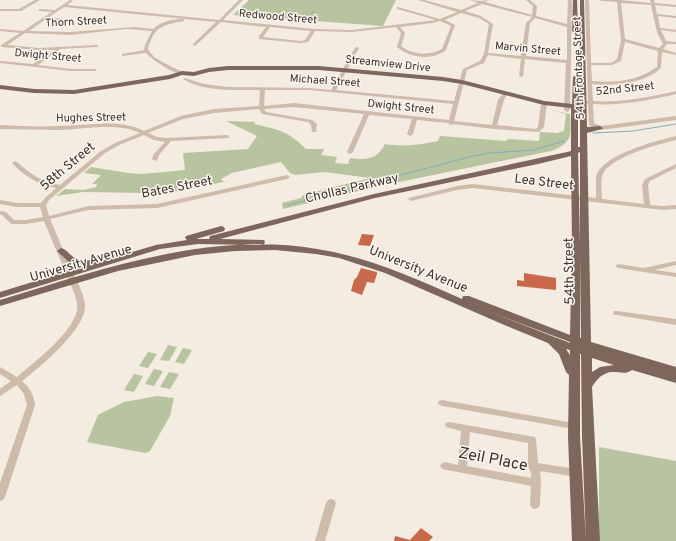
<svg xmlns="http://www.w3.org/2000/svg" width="676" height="541" font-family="Overpass,sans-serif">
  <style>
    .green { fill: #b8c4a0 }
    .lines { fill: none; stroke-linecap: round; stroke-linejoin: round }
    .stream { stroke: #7fb0b2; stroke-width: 1 }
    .building { fill: #c8694b }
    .minor { fill: #cdbbac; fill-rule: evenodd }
    .major { fill: #7d675c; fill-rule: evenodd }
    .labels { text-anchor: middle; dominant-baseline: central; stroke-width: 3; stroke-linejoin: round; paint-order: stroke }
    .far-street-label { font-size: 11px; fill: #3b302b; stroke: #fbf5ee }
    .street-label { font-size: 13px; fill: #3b302b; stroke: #fbf5ee }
    .near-street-label { font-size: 16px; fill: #3b302b; stroke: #fbf5ee }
  </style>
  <rect width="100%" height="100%" fill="#f4ebe1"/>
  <g class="green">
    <polygon points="249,0 396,0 383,26 233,15"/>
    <path d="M550 110 570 114C571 135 573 143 551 151L389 184 283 209 282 203 301 198 303 195 370 178 325 172 295 175 290 173 281 162 232 173 221 179 224 182 153 196 147 193 83 192 56 196 65 189 84 190 96 187 97 184H92L101 175 84 173 91 167 128 173 142 174 185 170 183 153 248 149 257 136 226 121 255 122 254 124C279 130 287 130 306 149H324L321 155 337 157 335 163 348 164 350 158C366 160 377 160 385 144 404 147 420 145 438 141L440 136 506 141 508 139 539 141 540 132 557 133 564 131 566 114Z"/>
    <polygon points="168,345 177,347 169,361 160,360"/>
    <polygon points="183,348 192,350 184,364 175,362"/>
    <polygon points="148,352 157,354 148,368 139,366"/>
    <polygon points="154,369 163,371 154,386 145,384"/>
    <polygon points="169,372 179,374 170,389 160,387"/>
    <polygon points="134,374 143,376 134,392 124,390"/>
    <polygon points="157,396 174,398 170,416 150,451 145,453 87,442 98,415 124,402"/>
    <polygon points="599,447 676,461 676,541 599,541"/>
  </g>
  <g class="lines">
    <g class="stream">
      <polyline points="311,14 314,11"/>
      <polyline points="593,133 633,131 676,124"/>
      <polyline points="288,205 473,156 490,153 534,150 564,141"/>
    </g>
  </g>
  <g class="building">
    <polygon points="362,234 374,235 370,246 358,245"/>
    <polygon points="361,268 377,272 377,274 374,283 367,282 362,295 351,291 354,280 357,277"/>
    <polygon points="524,273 556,278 556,290 517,286 517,280 524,281"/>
    <polygon points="421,528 433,537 429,541 394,541 395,536 410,540"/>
  </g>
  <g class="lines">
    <g class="minor">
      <polygon points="35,0 40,0 21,11 0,11 0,9 19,9"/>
      <path d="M70 0 73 1 67 5 219 20 239 0H243L223 20 314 29 352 30 436 20 397 9V7H398L440 19 457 12 418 0H424L461 10 478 3 470 0 481 1 489 0 485 2 532 15 533 6 526 0H530L537 6 536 16 567 24 568 0H572L570 110 567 112 564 110 566 63 525 59 523 76 521 77 519 76 521 59 488 55 484 63 467 70 454 121 492 125 498 100 503 93H505L507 94 504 100 497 125 536 129 538 127 541 103 544 101 547 103 544 127 539 132 494 129 453 124 451 125 448 123 417 120 413 134 410 136 407 134 412 119 369 115 353 152 350 154 347 152 364 114 294 107 264 109 266 112 312 120 317 124 316 132H312L311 125 308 122 262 114 259 109 214 113 183 119 148 133 157 137 166 138 227 135 229 136V138L171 141 159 155 157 160 155 161 152 159 154 154 165 142 154 140 144 135 119 145 105 153 49 200 46 205 49 216 88 206 157 204 287 175 290 177 287 179 157 208 88 210 50 219C58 237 65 255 73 273 78 283 85 296 85 307 84 331 40 367 22 381 30 388 34 395 35 405L5 497 3 500 0 501V483L27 405 24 394 17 385 0 396V389L11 381 0 374V367L17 377 18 376C37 360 71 334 77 311 78 305 76 300 75 295L44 221 26 224H12L10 223 2 215H0V211L6 212 14 220H26L43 217 40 207H17L0 204V200L17 203H41L45 198 56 188C39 185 24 176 12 163L15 161 17 162C30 174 42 182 60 185L101 151 115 143 140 133C118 122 84 129 59 130 40 130 20 129 0 129V125C20 126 39 127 59 126 87 126 118 118 144 131L181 116 214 109 259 106 260 90C237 90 203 92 183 79L185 78 204 84 227 87 310 88 331 90 355 48 357 47 359 48 336 90 454 101 463 69 480 61 484 54 489 24 479 18 461 13 445 20 455 25 446 50C432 61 410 58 397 47L401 33 396 27 352 32 315 31 308 42 301 43 259 39V36L266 27 221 22 195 46 193 45V44L216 22 64 7 49 17 71 20 73 21 72 22 46 19 29 31 70 32 135 27 153 29C161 21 174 19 184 19V21C164 25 155 25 148 48 151 60 175 67 184 73 176 77 152 59 146 53L122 56V54L144 50 145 45 152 31 126 29 70 35 25 33 7 45 39 48 98 45V47H96L60 49 38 65 71 69H96V71H71L0 63V61L33 64 54 50H39L1 47V45L20 33 0 31V29L23 31 52 12 40 11H39V9L55 10ZM482 4 532 17 526 23 521 56 488 53 493 24 481 16 465 11ZM535 18 567 27V60L526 56 530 23ZM440 21 451 26 442 49C429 56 413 55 401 46L405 33 400 27 432 23ZM270 27 311 31 305 40 301 41 263 37ZM265 90H310L453 104 449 120 294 103 264 106Z"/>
      <path d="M585 0H589L591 63H611L617 59 621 40 617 2 602 1 600 0H620L651 3 650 0H654L655 3 676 5V7L655 5 657 14 676 16V18L658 16 660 28 676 30V32L661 30 666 41 676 42V44H667L663 49 676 53V55L662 52 661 68C644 84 614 86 592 84L593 101C617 103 652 97 676 91V94C653 100 617 106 593 104L594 123 601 126 676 116V120L600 130 589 125 588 104 575 103 572 101 575 99 588 101ZM621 3 651 5 657 32 663 44 659 48 625 39ZM625 42 658 51 657 67C638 81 614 83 592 81L591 65H612L621 61Z"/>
      <path d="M676 136V140C659 144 610 157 603 174 600 181 602 191 602 199L644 204 642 185 645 179 676 164V168L650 181 648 185 650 205 663 206 676 205V209L663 210 473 188 457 190 411 201 408 199 409 198 457 186 473 184 596 198V176C603 154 656 141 676 136Z"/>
      <polygon points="676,261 676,265 655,270 676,273 676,277 618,268 615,266 618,264 644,268"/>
      <polygon points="614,311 617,311 676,319 676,325 617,315 614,315 613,313"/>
      <polygon points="442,400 574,423 577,424 578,426 577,428 574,429 442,406 439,405 438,403 439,401"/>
      <path d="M449 422 535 437 536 440 538 463 576 469 579 470 581 473 579 476 576 477 540 471 541 483 540 505 538 508 535 509 532 508 530 505 531 486 442 469 440 466 442 463 445 462 458 465 461 431 446 427 445 425 446 423ZM470 432 528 443V466L531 473V478L467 466Z"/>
      <polygon points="331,499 334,500 336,503 325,541 315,541 326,503 328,500"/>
    </g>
    <g class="major">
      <polygon points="573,0 577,0 578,31 575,33 572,31"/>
      <path d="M580 0H584L587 127 600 126 603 128 602 129 587 133 591 342 676 367V375L591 349 676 375V383L632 370C621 379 608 361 592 387L600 541H586L582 436 581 354H580V436L586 541H572L568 436 569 375 566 372 559 354 548 343 502 324 385 273 339 258 316 254 275 250 235 251 195 255 118 271 0 306V300C101 269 210 231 317 249 368 257 415 278 462 299L463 296H469L570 335 572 246 571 156 538 164 375 198 220 239 264 240 265 242 264 244 261 245 198 244 160 249 0 298V292L88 265 71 264 57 251 61 248C68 250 72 258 78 260 85 261 92 259 98 262L156 245 187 240 185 238 186 236 221 226 224 227 225 229 224 231 196 239H209L210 236 374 194 567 152 571 151V108L544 105 462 84 443 81 319 70H228L209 72 194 76 182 75 170 79 74 94 34 93 0 89V85L34 89 74 90 169 75 182 71 194 72 209 68 228 66H319L443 77 462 80 544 101 572 104 573 77 576 75 579 77 578 105H580ZM578 108 580 109V147H578ZM580 152V244L578 153ZM580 253 581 338H580ZM485 310 570 342V343ZM566 349 570 350V355ZM592 358 614 365 600 367 592 372Z"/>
    </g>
  </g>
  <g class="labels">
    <g class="far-street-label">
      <text transform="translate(278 17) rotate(5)">Redwood Street</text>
      <text transform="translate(76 22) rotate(-3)">Thorn Street</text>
      <text transform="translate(528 49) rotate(5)">Marvin Street</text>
      <text transform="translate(48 56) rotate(5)">Dwight Street</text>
      <text transform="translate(388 64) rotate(6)">Streamview Drive</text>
      <text transform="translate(579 68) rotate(-92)">54th Frontage Street</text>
      <text transform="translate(325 81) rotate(4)">Michael Street</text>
      <text transform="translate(625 89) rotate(-6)">52nd Street</text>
      <text transform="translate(401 107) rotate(6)">Dwight Street</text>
      <text transform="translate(91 118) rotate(-1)">Hughes Street</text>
    </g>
    <g class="street-label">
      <text transform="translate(68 167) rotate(-40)">58th Street</text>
      <text transform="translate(544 183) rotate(7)">Lea Street</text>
      <text transform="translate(177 188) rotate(-11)">Bates Street</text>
      <text transform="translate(352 189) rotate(-13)">Chollas Parkway</text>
      <text transform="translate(81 264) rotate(-16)">University Avenue</text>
      <text transform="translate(418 270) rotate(22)">University Avenue</text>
      <text transform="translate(570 271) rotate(-91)">54th Street</text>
    </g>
    <g class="near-street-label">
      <text transform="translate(493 460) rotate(11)">Zeil Place</text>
    </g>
  </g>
</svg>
